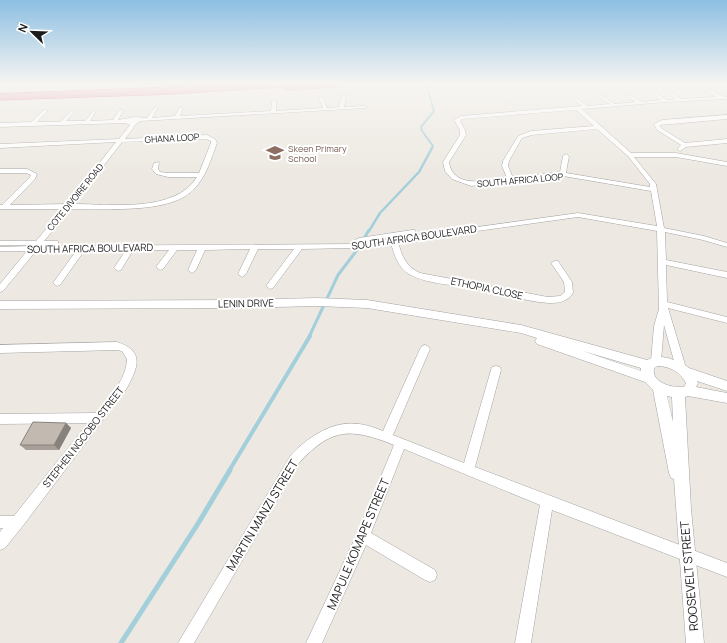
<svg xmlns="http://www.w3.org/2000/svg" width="727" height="643" font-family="Manrope,sans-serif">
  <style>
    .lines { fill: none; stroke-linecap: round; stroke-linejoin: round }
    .stream-far4 { stroke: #a3cfda; stroke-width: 2 }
    .stream-far3 { stroke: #a3cfda; stroke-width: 2.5 }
    .stream-far2 { stroke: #a3cfda; stroke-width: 3 }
    .stream-far1 { stroke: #a3cfda; stroke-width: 4 }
    .stream { stroke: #a3cfda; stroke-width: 5 }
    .minor-casing { stroke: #a3a3a3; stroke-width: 1 }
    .tertiary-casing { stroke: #a3a3a3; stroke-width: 1 }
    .motorway-casing { stroke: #d22865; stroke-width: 1 }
    .minor { fill: #fff; fill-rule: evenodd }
    .tertiary { fill: #fff; fill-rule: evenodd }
    .motorway { fill: #e38a9d; fill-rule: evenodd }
    .wall { fill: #a79f98 }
    .shaded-wall { fill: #88827c }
    .building { fill: #c2b9b1; stroke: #88827c }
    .labels { text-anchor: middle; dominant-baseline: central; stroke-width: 4; stroke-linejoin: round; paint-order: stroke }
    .far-street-label { font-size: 9px; fill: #1c1c1c; stroke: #fff }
    .far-education-label { font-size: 9px; fill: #785e54; stroke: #fff; text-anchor: start }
    .street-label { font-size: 10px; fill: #1c1c1c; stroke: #fff }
    .near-street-label { font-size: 12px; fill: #1c1c1c; stroke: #fff }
  </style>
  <rect width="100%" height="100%" fill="#ede9e2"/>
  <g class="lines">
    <polyline class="stream-far4" points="427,87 434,111 421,127 422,131 433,146 431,149"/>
    <polyline class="stream-far3" points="369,231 380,213 419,172 432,148"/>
    <polyline class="stream-far2" points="309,337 338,275 357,250 369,230"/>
    <polyline class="stream-far1" points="229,471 310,336"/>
    <polyline class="stream" points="121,643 199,522 230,470"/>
    <g class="minor-casing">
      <g id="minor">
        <path d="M706 89C714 89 719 97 727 97V99L666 102 582 109 631 153H676L727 162V166L676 157H634L656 184 664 228 704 236 727 243V247L703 240 665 232 666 260 727 272V278L666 265 667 302 727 317V323L668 308 686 368 684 371 681 372 678 371 676 368 664 325 661 361 659 364H653L651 361 654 326 659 309 657 231 578 217 398 242C402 256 406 267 420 273L548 297 560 296 565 292 564 282 551 263 555 261H558L572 282 573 293C567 302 559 303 549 303 526 302 503 293 480 289 459 285 428 285 409 274 398 268 394 254 391 243L354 248 302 249 273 288 270 289 266 286 294 249H258L246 274 242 277 238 274 250 249 205 250 196 270 192 273 188 270 197 250H177L163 269 160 270 156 267 169 250H133L121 270 118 271 114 268 126 250 84 251 60 285 57 286 53 283 76 251H36L3 291 0 292V284L27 251H0V247L31 246 32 245H0V241H36L63 209H0V205H2L30 177 31 175 26 173H0V169H27L37 174 35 179 10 205 67 204 116 142 0 148V144L119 139 130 125 125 123 0 127V123L31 122 44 110 48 111 37 122H60L72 111 74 112 66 121H85L94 110 96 111 90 121 113 120 119 110H121L123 111 118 120 135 117 147 118 156 106 158 107 152 118 175 116 179 108 181 107 183 108 180 116 271 111 272 101 274 100 276 101V111L323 108 319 98 321 97 323 98 327 108 339 107 342 96 346 95 344 107 365 106 367 107 365 108 140 121 136 124 125 139 207 135 215 139 217 143C211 159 206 177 194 189 171 215 103 208 71 209L44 241H58V245L40 246 354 244 390 239 389 238 356 242 355 240 359 238 412 230H415V234L396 237 397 238 578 213 657 226 651 191 563 176 471 186 452 179 445 171 443 162 460 135V130L454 120 461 116 582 106 574 100V98H576L588 106 610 104 599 97 601 95 615 104 636 102 626 96 628 94 642 102 661 100 651 93 653 91 667 100 676 99 667 93 669 91 682 99 716 97 706 91ZM576 110 594 126 531 131 518 136 503 161 502 166 507 178C488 180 453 190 449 162L466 135 465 130 460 121 462 119ZM597 129 628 156 650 184V187L566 173 569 156 566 154 563 156 560 172 513 178 508 166 509 161 522 138 532 135ZM206 139 211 141V143L199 173H168L160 172 158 169 159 162 154 163 152 169 156 174 168 177H197C175 213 111 204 74 204L122 142Z"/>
        <polygon points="727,115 727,119 660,125 661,128 685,143 727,139 727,143 686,147 680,151 677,149 681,145 657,130 654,124 662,120"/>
        <path d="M117 342C145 351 138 367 127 388L22 527 5 548 0 550V532L3 528H0V516H14L88 423 0 424V414L96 413C109 397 126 381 127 359L122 351 117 350 0 353V345Z"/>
        <path d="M425 345 428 346 430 349 393 435 464 463 491 370 492 367 496 366 500 367 501 370 475 467 727 563V577L552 510 531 643H515L540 505 404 449 371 533 435 570 437 575 435 580 430 582 425 580 366 545 322 643H306L358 532 394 445C351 428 332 427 299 463L194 643H178L291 455C308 437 333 420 359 424 368 425 375 428 383 431L420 349 422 346Z"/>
      </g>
    </g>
    <g class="tertiary-casing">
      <path id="tertiary" d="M317 298 367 300 521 325 647 360 656 356 668 358 682 363 689 368 727 381V391L697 381 698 383 696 387 727 393V403L688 396 685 397 691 509 704 643H686L674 479 671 478 669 473 653 390 645 382 537 344 535 341 537 338 521 333 367 308 317 306 238 308 0 309V301L238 300ZM583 351 641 368V371ZM657 366C670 366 680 372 686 383L684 387C672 388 651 383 654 368ZM667 396 672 397 673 422Z"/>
    </g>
    <g class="motorway-casing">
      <polygon id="motorway" points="247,84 338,84 334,87 286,90 282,87 173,94 0,100 0,94"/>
    </g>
    <use href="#minor" class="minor"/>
    <use href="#tertiary" class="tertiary"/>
    <use href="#motorway" class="motorway"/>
  </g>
  <polygon class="wall" points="66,423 71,428 59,450 26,450 20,445"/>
  <polygon class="shaded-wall" points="66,423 71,428 59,450 54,445"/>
  <polygon class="building" points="33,422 66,423 54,445 20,445"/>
  <linearGradient id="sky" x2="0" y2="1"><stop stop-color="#8cbfe2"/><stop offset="0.48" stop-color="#f7f5f2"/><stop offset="1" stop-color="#f7f5f2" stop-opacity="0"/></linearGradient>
  <rect width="727" height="174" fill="url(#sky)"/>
  <defs>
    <g id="school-bare" transform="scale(1.38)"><path d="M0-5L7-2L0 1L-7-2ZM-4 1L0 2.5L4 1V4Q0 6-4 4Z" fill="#8d6e63" stroke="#fff" stroke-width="2.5" paint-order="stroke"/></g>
  </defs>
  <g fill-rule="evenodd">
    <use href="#school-bare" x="275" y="153"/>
  </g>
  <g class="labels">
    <g class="far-street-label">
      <text transform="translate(172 138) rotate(-3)">GHANA LOOP</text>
      <text transform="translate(520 180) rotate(-5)">SOUTH AFRICA LOOP</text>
      <text transform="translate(75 197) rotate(-51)">COTE DIVOIRE ROAD</text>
    </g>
    <g class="far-education-label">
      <text x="288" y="148">Skeen Primary<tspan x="288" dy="10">School</tspan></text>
    </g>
    <g class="street-label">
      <text transform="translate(414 237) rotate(-8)">SOUTH AFRICA BOULEVARD</text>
      <text transform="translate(90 248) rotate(-1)">SOUTH AFRICA BOULEVARD</text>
      <text transform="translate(487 288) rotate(12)">ETHOPIA CLOSE</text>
      <text transform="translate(246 303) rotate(-1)">LENIN DRIVE</text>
      <text transform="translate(83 437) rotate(-52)">STEPHEN NGCOBO STREET</text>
    </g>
    <g class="near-street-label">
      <text transform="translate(262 515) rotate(-59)">MARTIN MANZI STREET</text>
      <text transform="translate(358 544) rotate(-67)">MAPULE KOMAPE STREET</text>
      <text transform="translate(689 576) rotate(-95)">ROOSEVELT STREET</text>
    </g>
  </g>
  <g transform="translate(32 32) rotate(293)" stroke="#ffffff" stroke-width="3" paint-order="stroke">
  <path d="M0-3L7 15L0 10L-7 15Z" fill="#1c1c1c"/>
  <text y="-6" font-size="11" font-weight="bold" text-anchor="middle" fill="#1c1c1c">N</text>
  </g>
</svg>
